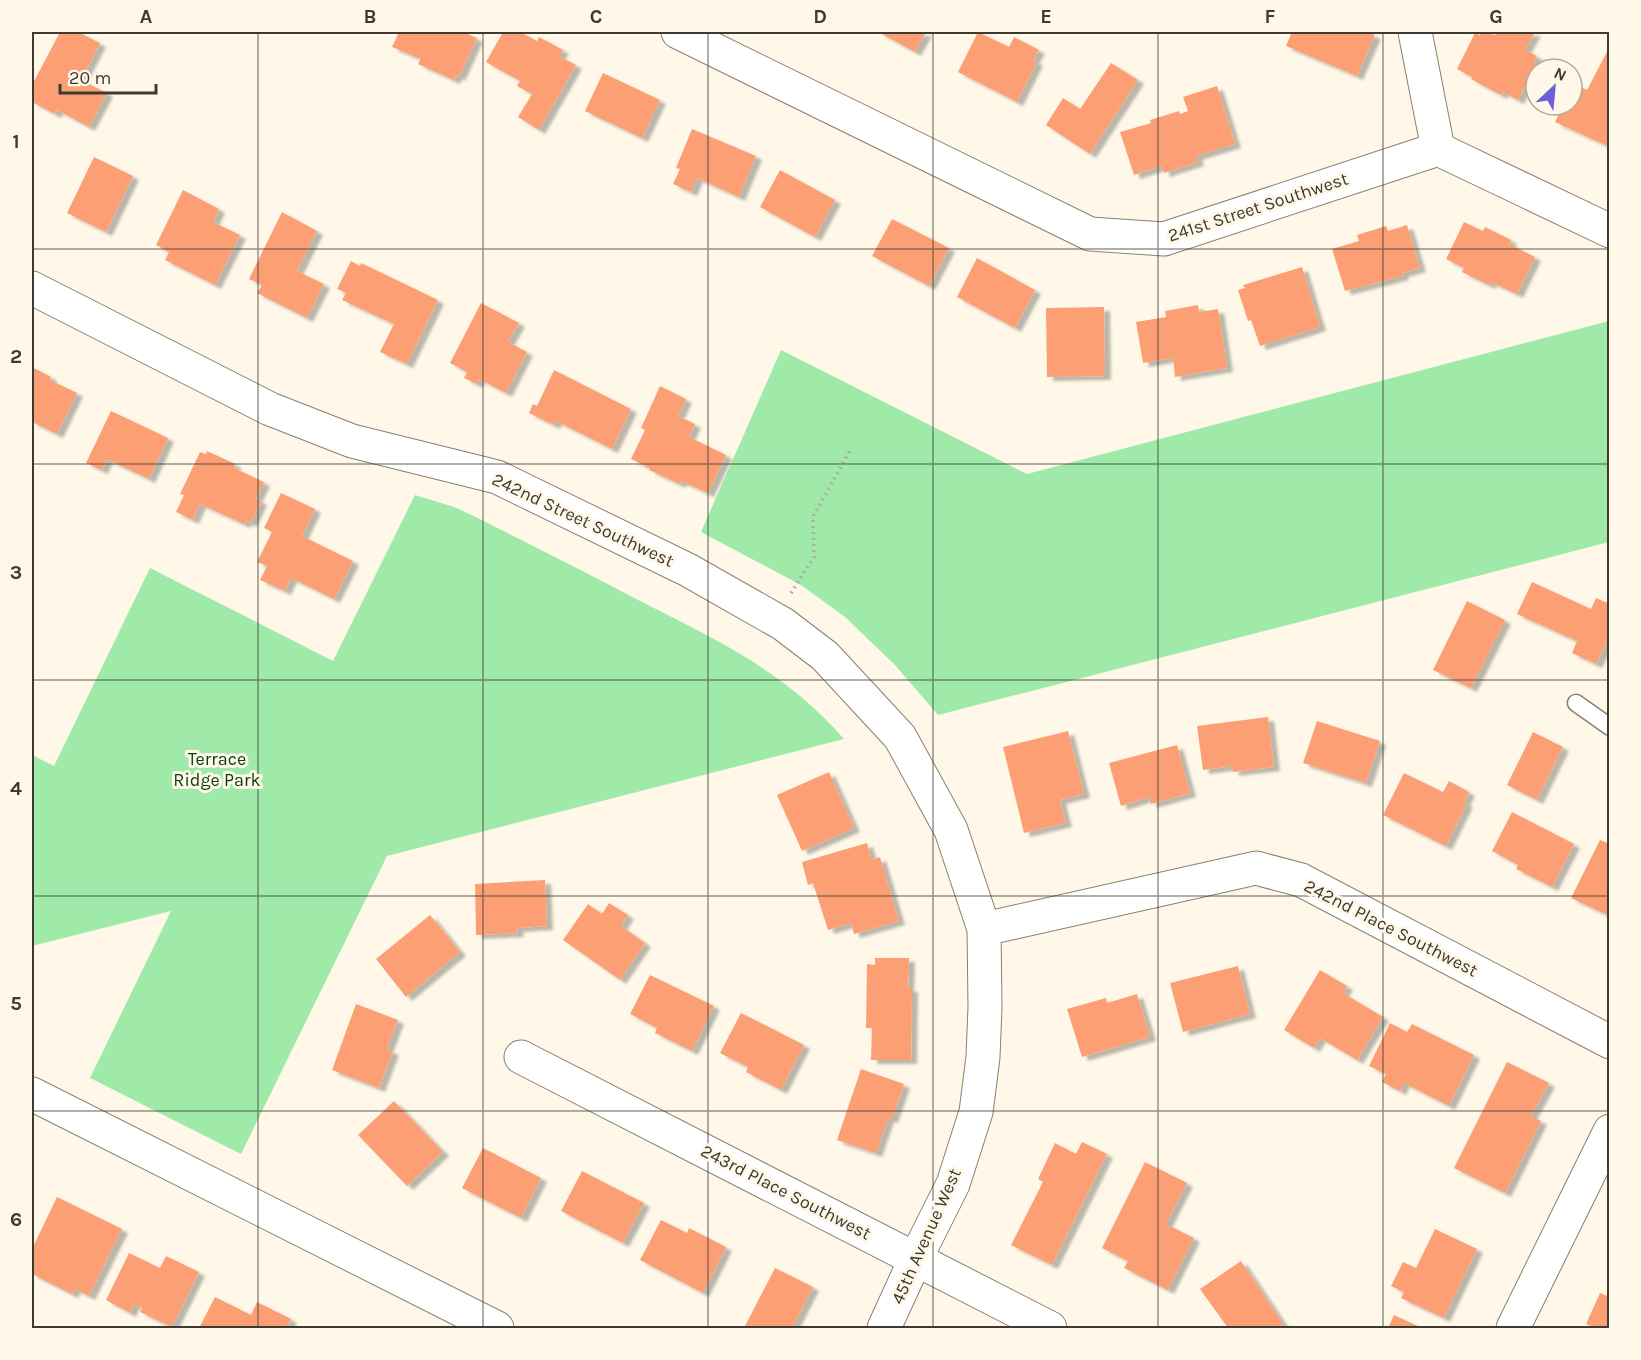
<svg xmlns="http://www.w3.org/2000/svg" width="1641" height="1360" font-family="Karla,sans-serif">
  <style>
    .green { fill: #9feaa9 }
    .building { fill: #fc9f74; filter: url(#shadow) }
    .lines { fill: none; stroke-linecap: round; stroke-linejoin: round }
    .service-casing { stroke: #89816f; stroke-width: 19 }
    .minor-casing { stroke: #89816f; stroke-width: 35 }
    .secondary-casing { stroke: #89816f; stroke-width: 35 }
    .path { stroke: #aca79a; stroke-width: 4; stroke-dasharray: 1.5 4.5; stroke-linecap: butt }
    .service { stroke: #fff; stroke-width: 16 }
    .minor { stroke: #fff; stroke-width: 33 }
    .secondary { stroke: #fff; stroke-width: 33 }
    .grid { fill: none; stroke: #3d3a32; stroke-width: 1.5; stroke-opacity: 0.55 }
    .labels { text-anchor: middle; dominant-baseline: central; stroke-width: 6; stroke-linejoin: round; paint-order: stroke }
    .street-label { font-size: 18px; fill: #3d3a32; stroke: #fff8e8 }
    .park-label { font-size: 18px; fill: #003f13; stroke: #fff8e8 }
    .neatline { fill: none; stroke: #3d3a32; stroke-width: 2 }
    .grid-label { font-size: 20px; text-anchor: middle; font-weight: bold; fill: #3d3a32 }
  </style>
  <defs>
    <filter id="shadow"><feDropShadow dx="6" dy="4" stdDeviation="1.5" flood-color="#0004"/></filter>
  </defs>
  <rect width="100%" height="100%" fill="#fff8e8"/>
  <g class="green">
    <polygon points="1609,321 1609,542 938,715 895,665 845,617 801,585 701,532 781,350 1027,474"/>
    <path d="M415 495 454 507 476 517C531 545 587 573 642 602 719 641 786 672 844 739L387 856 241 1154 90 1078 171 911 32 946V755L54 766 150 568 333 661Z"/>
  </g>
  <g class="building">
    <polygon points="60,32 78,32 100,43 81,80 107,93 89,127 57,110 55,114 32,102 32,85"/>
    <polygon points="399,32 463,32 477,38 459,77 456,75 454,80 418,64 421,59 392,47"/>
    <polygon points="503,32 520,32 537,41 539,37 563,50 559,56 576,65 539,130 518,117 532,94 517,86 520,81 486,62"/>
    <polygon points="878,32 926,32 915,52"/>
    <polygon points="978,32 1009,47 1014,37 1039,50 1033,60 1037,62 1017,102 958,72"/>
    <polygon points="1292,32 1366,32 1375,35 1357,76 1286,46"/>
    <polygon points="1482,32 1495,35 1496,32 1535,32 1525,50 1537,56 1533,62 1536,64 1518,100 1503,92 1501,95 1471,79 1472,77 1457,69 1475,33 1480,35"/>
    <polygon points="1610,46 1610,147 1555,122 1563,105 1572,105 1574,84 1587,90"/>
    <polygon points="1111,63 1138,80 1090,154 1046,125 1063,98 1080,109"/>
    <polygon points="603,73 660,100 642,138 585,111"/>
    <polygon points="1217,86 1235,144 1196,156 1198,162 1164,173 1162,166 1134,175 1120,132 1151,123 1150,120 1179,111 1180,114 1188,111 1183,97"/>
    <polygon points="692,129 756,156 739,197 697,178 691,192 673,184 680,169 676,168"/>
    <polygon points="94,157 133,176 106,232 67,213"/>
    <polygon points="780,170 835,200 815,237 760,207"/>
    <polygon points="183,190 219,209 213,222 240,235 215,285 165,260 169,252 156,245"/>
    <polygon points="282,212 317,231 297,271 324,284 307,318 257,293 262,285 249,279"/>
    <polygon points="892,219 949,248 929,286 872,256"/>
    <polygon points="1464,222 1483,231 1485,227 1511,240 1509,244 1535,257 1517,294 1491,282 1489,285 1462,272 1464,268 1446,259"/>
    <polygon points="1407,225 1420,268 1402,273 1403,276 1345,291 1332,249 1359,241 1357,235 1386,226 1388,231"/>
    <polygon points="977,258 1035,290 1015,328 957,297"/>
    <polygon points="351,261 360,266 361,263 438,300 407,364 380,352 394,324 342,300 346,293 337,289"/>
    <polygon points="1302,267 1320,327 1260,346 1251,320 1248,321 1238,290 1245,288 1243,285"/>
    <polygon points="481,303 519,323 508,342 527,352 506,393 479,379 477,384 464,378 467,372 450,363"/>
    <polygon points="1198,305 1199,312 1218,309 1227,368 1175,377 1173,358 1143,363 1136,322 1166,317 1165,311"/>
    <polygon points="1104,307 1105,376 1047,377 1046,308"/>
    <polygon points="32,367 51,377 50,380 77,393 57,434 32,422"/>
    <polygon points="554,370 631,409 612,449 556,421 554,425 529,413 533,404 537,406"/>
    <polygon points="660,386 686,399 678,416 695,424 689,437 726,455 708,493 681,481 680,484 649,470 650,468 631,459 645,430 641,428"/>
    <polygon points="111,411 168,438 149,479 107,459 102,470 86,463"/>
    <polygon points="207,451 235,464 234,468 264,482 256,499 261,501 251,523 246,521 244,524 200,504 193,520 176,512 184,495 180,494 200,452 206,454"/>
    <polygon points="281,493 315,509 302,536 353,561 334,599 291,578 285,591 260,580 267,566 257,562 272,532 264,528"/>
    <polygon points="1532,582 1591,609 1596,598 1610,604 1610,636 1596,664 1572,653 1577,641 1517,614"/>
    <polygon points="1467,601 1505,620 1471,688 1433,670"/>
    <polygon points="1268,717 1274,767 1233,772 1233,766 1203,770 1197,726"/>
    <polygon points="1317,721 1380,741 1366,783 1303,763"/>
    <polygon points="1068,731 1084,794 1060,800 1066,823 1024,833 1003,747"/>
    <polygon points="1533,732 1563,747 1537,800 1507,785"/>
    <polygon points="1177,745 1190,793 1151,804 1149,797 1121,806 1109,763"/>
    <polygon points="829,772 854,828 802,851 777,795"/>
    <polygon points="1404,773 1443,792 1449,781 1469,792 1464,802 1467,803 1446,846 1383,815"/>
    <polygon points="1512,812 1574,844 1552,887 1516,869 1518,865 1492,851"/>
    <polygon points="1600,840 1610,844 1610,916 1571,898"/>
    <polygon points="867,843 872,860 880,857 899,921 854,934 851,923 828,930 813,883 808,885 802,862"/>
    <polygon points="545,880 547,926 517,928 518,933 476,935 475,884"/>
    <polygon points="609,903 628,915 621,926 645,943 620,980 563,940 588,904 602,914"/>
    <polygon points="430,915 460,952 406,997 376,959"/>
    <polygon points="875,958 909,958 908,988 912,988 911,1060 871,1060 872,1028 866,1028 867,964 875,965"/>
    <polygon points="1238,966 1250,1014 1183,1032 1170,983"/>
    <polygon points="1320,970 1347,986 1343,993 1383,1017 1357,1060 1320,1038 1314,1048 1284,1030"/>
    <polygon points="650,975 714,1006 692,1051 655,1033 657,1028 630,1014"/>
    <polygon points="1137,994 1150,1037 1082,1057 1067,1009 1106,998 1107,1003"/>
    <polygon points="356,1004 398,1020 387,1049 393,1051 379,1088 332,1070"/>
    <polygon points="741,1013 804,1045 781,1090 746,1072 748,1067 720,1053"/>
    <polygon points="1390,1023 1407,1032 1412,1024 1474,1055 1449,1106 1404,1083 1400,1091 1382,1082 1386,1074 1369,1066"/>
    <polygon points="1507,1062 1549,1083 1531,1116 1541,1121 1505,1193 1454,1168"/>
    <polygon points="861,1069 904,1084 892,1119 888,1118 876,1153 837,1140"/>
    <polygon points="394,1101 443,1152 407,1186 358,1135"/>
    <polygon points="1082,1142 1107,1154 1052,1265 1011,1245 1043,1182 1038,1179 1055,1143 1076,1154"/>
    <polygon points="483,1148 541,1178 521,1218 462,1188"/>
    <polygon points="1145,1162 1187,1183 1166,1224 1194,1238 1168,1290 1124,1268 1128,1261 1102,1248"/>
    <polygon points="582,1171 644,1203 623,1243 561,1211"/>
    <polygon points="57,1197 122,1229 89,1296 75,1289 72,1294 32,1274 32,1249"/>
    <polygon points="661,1220 687,1233 689,1228 726,1247 703,1293 640,1260"/>
    <polygon points="1435,1229 1477,1249 1444,1318 1401,1298 1404,1292 1391,1286 1403,1262 1416,1268"/>
    <polygon points="129,1253 160,1268 166,1256 199,1272 172,1327 140,1312 142,1308 134,1304 130,1313 106,1300"/>
    <polygon points="1241,1261 1283,1324 1276,1328 1228,1328 1200,1289"/>
    <polygon points="775,1268 813,1287 792,1328 744,1328"/>
    <polygon points="1600,1293 1610,1297 1610,1328 1595,1328 1586,1324"/>
    <polygon points="215,1297 251,1315 257,1302 291,1319 286,1328 199,1328"/>
    <polygon points="1394,1315 1422,1328 1388,1328"/>
  </g>
  <g class="lines">
    <g class="service-casing">
      <polyline id="service" points="1576,703 1610,727"/>
    </g>
    <g class="minor-casing">
      <g id="minor">
        <polyline points="678,32 1090,234 1164,239 1438,149 1610,231"/>
        <polyline points="1415,32 1438,149"/>
        <polyline points="32,288 270,409 352,441 497,477 688,570 783,624 825,656 900,737 951,830 984,929 985,1007 983,1057 976,1112 953,1184 916,1258 884,1328"/>
        <polyline points="984,929 1256,868 1301,880 1610,1042"/>
        <polyline points="521,1057 1050,1328"/>
        <polyline points="1513,1328 1610,1131"/>
      </g>
    </g>
    <g class="secondary-casing">
      <polyline id="secondary" points="32,1094 497,1328"/>
    </g>
    <polyline class="path" points="791,593 814,557 813,521 814,515 851,449"/>
    <use href="#service" class="service"/>
    <use href="#minor" class="minor"/>
    <use href="#secondary" class="secondary"/>
  </g>
  <path class="grid" d="M258 32V1328M483 32V1328M708 32V1328M933 32V1328M1158 32V1328M1383 32V1328M32 249H1610M32 464H1610M32 680H1610M32 896H1610M32 1111H1610"/>
  <g class="labels">
    <g class="street-label">
      <text transform="translate(1258 207) rotate(-18)">241st Street Southwest</text>
      <text transform="translate(583 520) rotate(25)">242nd Street Southwest</text>
      <text transform="translate(1391 928) rotate(27)">242nd Place Southwest</text>
      <text transform="translate(786 1192) rotate(27)">243rd Place Southwest</text>
      <text transform="translate(926 1236) rotate(-66)">45th Avenue West</text>
    </g>
    <g class="park-label">
      <text x="217" y="759">Terrace<tspan x="217" dy="21">Ridge Park</tspan></text>
    </g>
  </g>
  <rect width="1641" height="1360" fill="none" stroke="#fff8e8" stroke-width="66"/>
  <g transform="translate(1554 87) rotate(26)"><circle r="28" fill="#fff8e8" stroke="#b1ac9f" stroke-width="1.5"/>
  <path d="M0-4.5L10 22L0 15L-10 22Z" fill="#6c5fd9"/>
  <text y="-9" font-size="16" font-weight="bold" text-anchor="middle" fill="#3d3a32">N</text>
  </g>
  <path d="M60 84v9h96v-9" fill="none" stroke="#3d3a32" stroke-width="3"/>
  <text x="69" y="84" font-size="18" fill="#3d3a32" stroke="#fff8e8" stroke-width="4.5" paint-order="stroke">20 m</text>
  <rect x="33" y="33" width="1575" height="1294" class="neatline"/>
  <g class="grid-label">
    <text x="146" y="23">A</text>
    <text x="370" y="23">B</text>
    <text x="596" y="23">C</text>
    <text x="820" y="23">D</text>
    <text x="1046" y="23">E</text>
    <text x="1270" y="23">F</text>
    <text x="1496" y="23">G</text>
    <text x="16" y="148">1</text>
    <text x="16" y="363">2</text>
    <text x="16" y="579">3</text>
    <text x="16" y="795">4</text>
    <text x="16" y="1010">5</text>
    <text x="16" y="1226">6</text>
  </g>
</svg>
